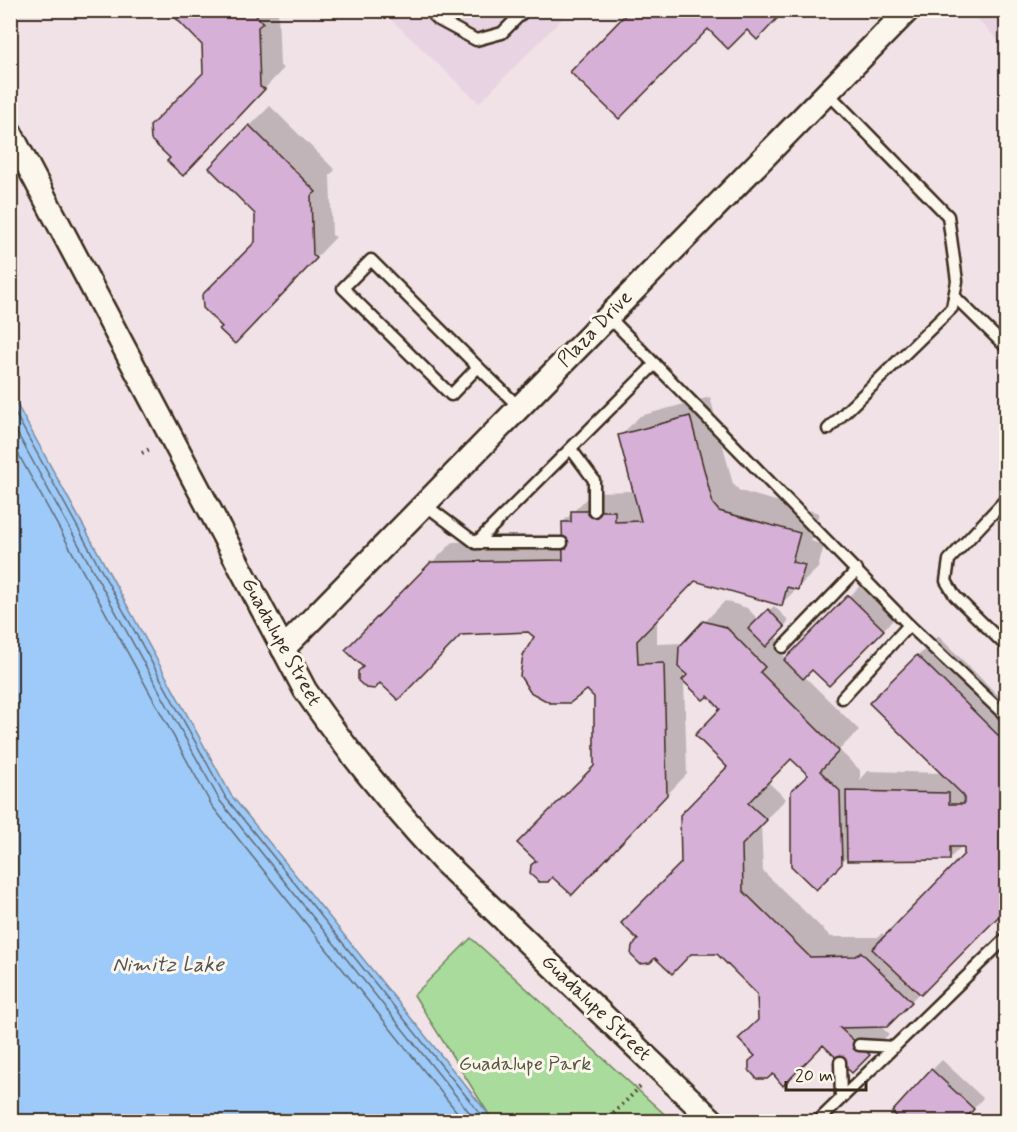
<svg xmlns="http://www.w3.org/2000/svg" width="1017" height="1132" font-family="Mynerve,sans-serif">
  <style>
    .built { fill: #e8d3e2 }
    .green { fill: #a9db9c; stroke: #72825d; stroke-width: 1.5 }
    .water { fill: #9dcaf8; stroke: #768aa1; stroke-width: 1.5 }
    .shadow { fill: #0003; fill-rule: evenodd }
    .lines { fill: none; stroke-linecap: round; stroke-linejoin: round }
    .shore { stroke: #626a75; stroke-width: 1.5 }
    .building { fill: #d7b0d8; stroke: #3b2a1e; stroke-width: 1.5 }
    .lane-casing { stroke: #3b2a1e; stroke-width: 15 }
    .street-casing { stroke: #3b2a1e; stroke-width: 27 }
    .path { stroke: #3b2a1e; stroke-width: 4; stroke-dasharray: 1.5 4.5; stroke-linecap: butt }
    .lane { stroke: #fbf7ec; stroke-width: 10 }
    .street { stroke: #fbf7ec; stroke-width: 22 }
    .labels { text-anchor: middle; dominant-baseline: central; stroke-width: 6; stroke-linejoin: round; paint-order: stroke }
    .street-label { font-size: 20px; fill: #3b2a1e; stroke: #fbf7ec }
    .park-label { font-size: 20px; fill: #56563e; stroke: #fbf7ec }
    .water-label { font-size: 21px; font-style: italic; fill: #545254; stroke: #fbf7ec }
  </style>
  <rect width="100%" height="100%" fill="#f0e2e6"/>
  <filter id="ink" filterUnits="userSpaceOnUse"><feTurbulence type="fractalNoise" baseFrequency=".0167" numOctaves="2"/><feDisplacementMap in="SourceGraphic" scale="12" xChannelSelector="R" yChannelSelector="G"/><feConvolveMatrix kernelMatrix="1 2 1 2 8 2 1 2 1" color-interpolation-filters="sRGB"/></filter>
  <g filter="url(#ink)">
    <g class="built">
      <polygon points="382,11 570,11 479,103"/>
      <polygon points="969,11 1006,11 1006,48"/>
    </g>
    <polygon class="green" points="471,938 672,1121 493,1121 414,995"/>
    <polygon class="water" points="10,392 231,795 494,1121 11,1121"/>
    <g class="shadow">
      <polygon points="170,10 278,10 280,66 284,68 203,154 204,44"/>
      <polygon points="270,106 335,170 330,175 332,235 336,237 255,322 257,242 250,126"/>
      <path d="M710 397 733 484 740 491 819 513 811 541 824 545 818 568 781 604 695 580 657 619V644L684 643 725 601 747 608 759 620 774 606 789 621 774 636 784 645 779 651 787 659 865 581 899 614 829 684 812 668 804 676 859 730 839 750 860 770V780L868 771 943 773 871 703 938 636 1006 703V907L886 1026H880L889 1034 852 1071 823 1043 756 1056 759 1020V993L717 952 640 940 682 864 729 767 722 709 708 694 684 680 687 774 592 873 538 860 595 766V696L529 630 461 633 432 563 453 542 564 541 563 522 593 492 635 491 620 436 640 416ZM684 671 689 675 684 680ZM792 757 810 774 816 888 849 855 950 858 963 845H966V855L886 937 882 933 878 937H831L763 871 761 824 786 799 767 781Z"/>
      <polygon points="942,1060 983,1098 962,1122 932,1070"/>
    </g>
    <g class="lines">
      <g class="shore">
        <polyline points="10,404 226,798 487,1122"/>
        <polyline points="10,420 220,801 477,1122"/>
        <polyline points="10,439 212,806 465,1122"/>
      </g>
    </g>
    <g class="building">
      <polygon points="168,10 251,10 263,23 258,27 260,87 265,89 183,176 167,161 170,158 151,140 150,126 203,73 202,45"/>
      <polygon points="630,10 785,10 757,40 747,30 728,49 708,29 619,119 570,72"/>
      <polygon points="249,125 316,192 311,196 313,255 317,258 235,344 219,329 222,327 203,308 202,295 255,242 255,214 209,168"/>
      <polygon points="690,416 713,504 719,511 800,533 792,562 805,565 798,590 787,587 782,606 695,581 637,641 638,664 664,663 667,795 572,895 552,877 548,882 539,882 530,874 531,865 536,861 517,843 594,766 594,697 587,690 570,703 550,703 530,692 520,676 523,655 534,637 528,632 461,635 398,700 380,683 375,689 366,688 358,681 358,671 363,667 345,650 431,562 563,560 562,522 571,522 571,511 615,511 615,522 641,521 618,435"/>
      <polygon points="848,595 884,630 829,686 812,670 803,679 784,660"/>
      <polygon points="768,609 785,627 766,647 748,629"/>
      <polygon points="703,621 726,627 765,667 760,672 839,751 820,771 840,791 842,864 816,890 791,866 791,791 808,775 791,759 748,803 767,820 742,845 743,891 810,957 856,956 861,952 912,1002 887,1027 840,1028 870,1055 852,1073 823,1045 783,1086 773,1074 767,1079 757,1079 749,1070 749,1061 755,1056 738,1039 758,1020 757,994 717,954 691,954 672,974 655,958 650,963 640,964 631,955 632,946 638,940 621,923 681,863 680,815 727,767 695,735 720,709 708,696 703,700 682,680 687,675 678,667 679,647"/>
      <polygon points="917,655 1006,743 1006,909 921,995 872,949 964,854 964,847 950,847 950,860 847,861 846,791 949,793 949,804 964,804 964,796 869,703"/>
      <polygon points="931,1069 974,1109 963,1122 903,1122 892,1112"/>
    </g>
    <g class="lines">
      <g class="lane-casing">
        <g id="lane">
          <polyline points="428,10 437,19 476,40 502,33 525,10"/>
          <polyline points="827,92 948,216 957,281 952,308 828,429"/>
          <polygon points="371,260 478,367 451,395 343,288"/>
          <polyline points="954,296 1006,347"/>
          <polyline points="608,316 909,625 1006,716"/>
          <polyline points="478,367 519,407"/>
          <polyline points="571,449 594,480 594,511"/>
          <polyline points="1006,499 949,560 946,581 955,596 1006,646"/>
          <polyline points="424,504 476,543 655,364"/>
          <polyline points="476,543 562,543"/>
          <polyline points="783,647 857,570"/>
          <polyline points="842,698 909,625"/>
          <polyline points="859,1045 894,1047"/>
          <polyline points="840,1062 841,1098"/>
          <polyline points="817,1122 1006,938"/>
        </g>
      </g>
      <g class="street-casing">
        <g id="street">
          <path d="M10 132 305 690C346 750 393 807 442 860L714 1122"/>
          <polyline points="283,649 908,10"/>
        </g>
      </g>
      <g class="path">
        <polyline points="142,453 152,448"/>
        <polyline points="605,1122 641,1086"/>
      </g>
      <use href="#lane" class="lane"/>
      <use href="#street" class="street"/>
    </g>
  </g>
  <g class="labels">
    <g class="street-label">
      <text transform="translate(595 329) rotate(-46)">Plaza Drive</text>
      <text transform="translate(281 642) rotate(61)">Guadalupe Street</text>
      <text transform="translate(596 1008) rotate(44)">Guadalupe Street</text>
    </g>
    <g class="park-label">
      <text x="525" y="1064">Guadalupe Park</text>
    </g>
    <g class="water-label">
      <text x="168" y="965">Nimitz Lake</text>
    </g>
  </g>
  <rect width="1017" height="1132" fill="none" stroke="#fbf7ec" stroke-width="36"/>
  <rect x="18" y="18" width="981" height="1096" fill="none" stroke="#3b2a1e" stroke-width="2" filter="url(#ink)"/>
  <path d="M786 1081v9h80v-9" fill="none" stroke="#3b2a1e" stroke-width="3"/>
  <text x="795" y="1081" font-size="18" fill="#3b2a1e" stroke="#fbf7ec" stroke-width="4.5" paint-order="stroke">20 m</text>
</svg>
